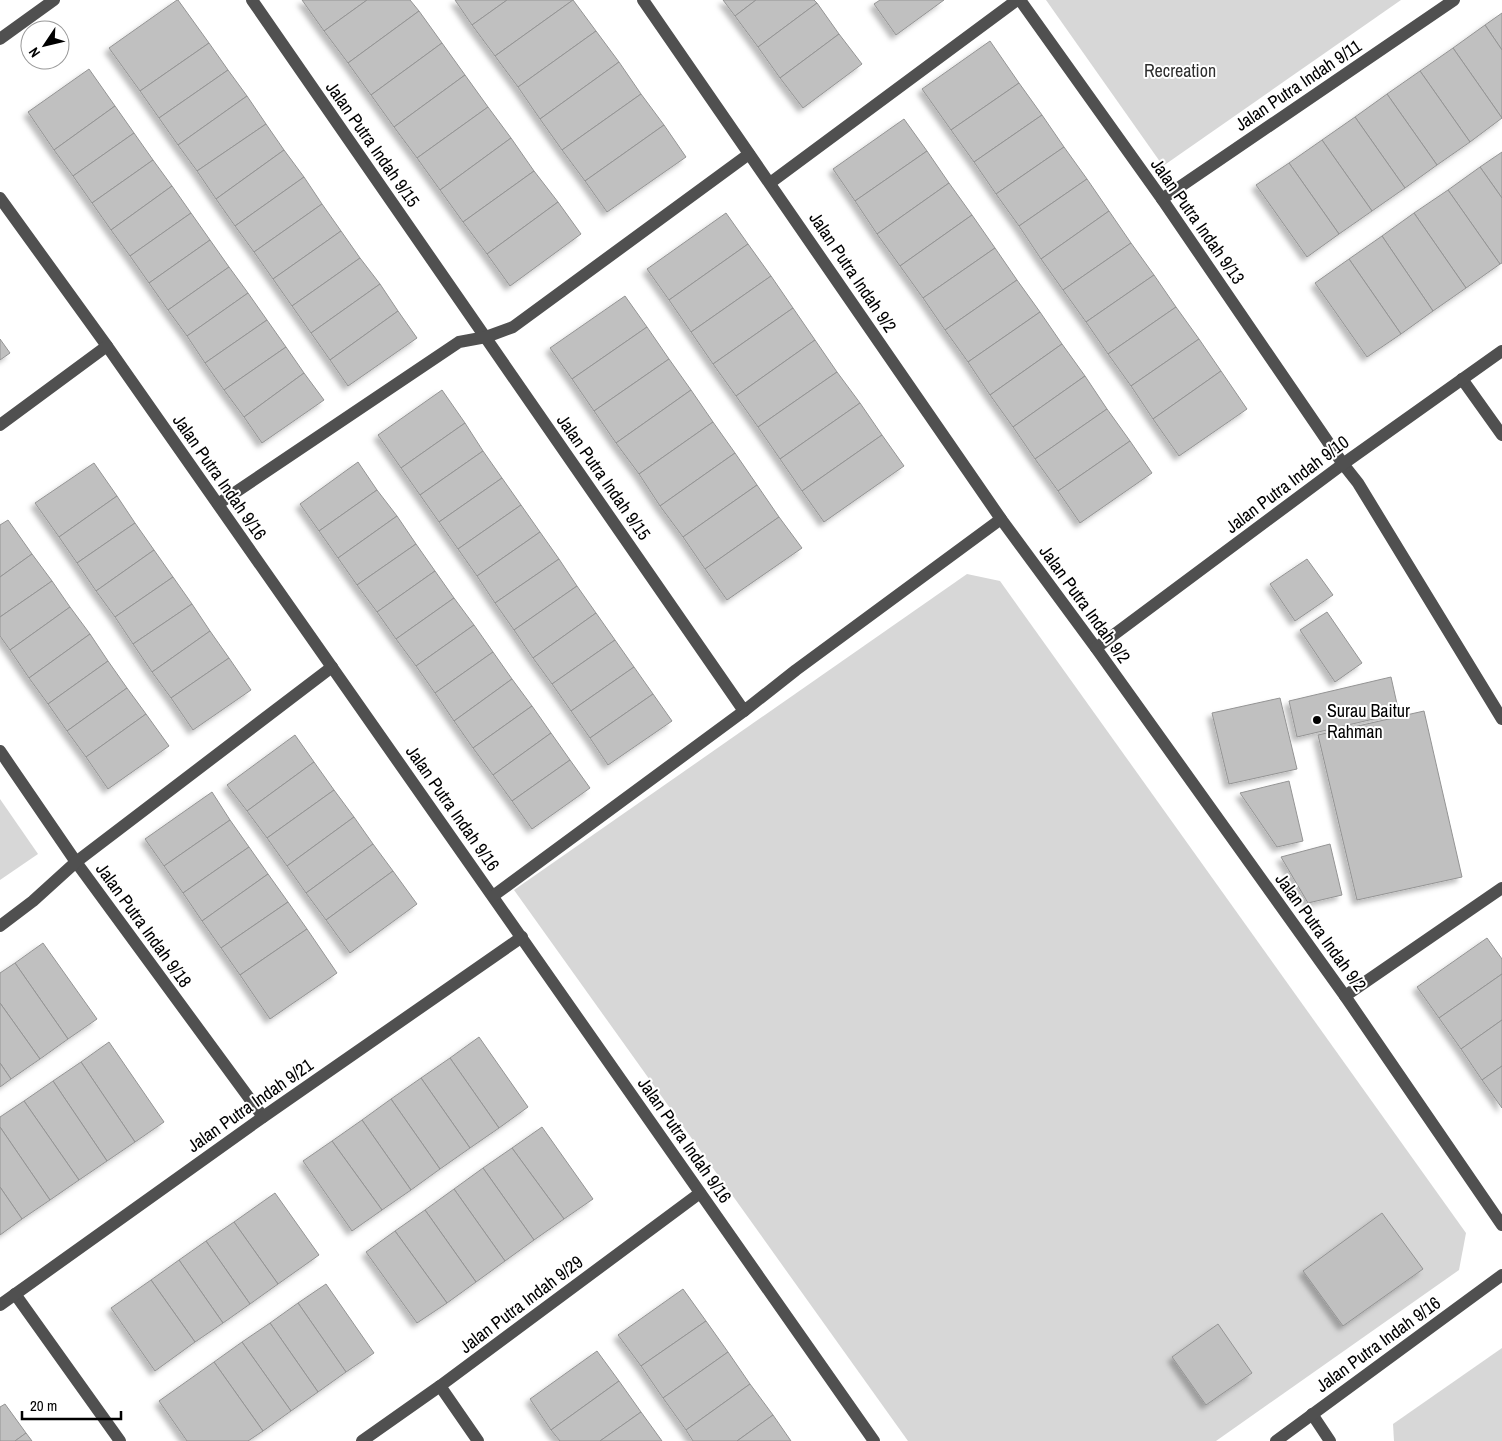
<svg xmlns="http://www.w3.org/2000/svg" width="1502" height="1441" font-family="'Archivo Narrow',sans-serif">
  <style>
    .green { fill: #d7d7d7 }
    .building { fill: #c0c0c0; stroke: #949494; filter: url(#shadow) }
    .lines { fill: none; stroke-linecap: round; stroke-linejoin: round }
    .minor { stroke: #505050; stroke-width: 12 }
    .poi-dot { fill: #000; stroke: #fff; stroke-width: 2 }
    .labels { text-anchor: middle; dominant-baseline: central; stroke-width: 4; stroke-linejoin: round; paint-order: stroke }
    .park-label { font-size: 18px; fill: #2e2e2e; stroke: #fff }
    .street-label { font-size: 18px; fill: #000; stroke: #fff }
    .poi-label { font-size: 18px; fill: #000; stroke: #fff; text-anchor: start }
  </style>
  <defs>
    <filter id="shadow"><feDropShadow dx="-4.5" dy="4.5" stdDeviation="2.5" flood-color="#0004"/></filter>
  </defs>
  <rect width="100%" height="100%" fill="#fff"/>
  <g class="green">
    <polygon points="1046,0 1401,0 1163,166"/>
    <polygon points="967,574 1000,581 1466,1233 1459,1270 1216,1441 908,1441 514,890"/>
    <polygon points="0,799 38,854 0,880"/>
    <polygon points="1502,1348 1502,1441 1394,1441 1393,1424"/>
  </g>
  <g class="building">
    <polygon points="177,0 178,0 209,43 140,91 109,48"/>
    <polygon points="302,0 367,0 324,31"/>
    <polygon points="367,0 410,0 419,11 348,63 324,31"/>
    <polygon points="455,0 507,0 472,25"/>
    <polygon points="507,0 573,0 495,56 472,25"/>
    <polygon points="573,0 596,31 518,87 495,56"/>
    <polygon points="723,0 756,0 735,16"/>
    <polygon points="756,0 814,0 817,3 758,47 735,16"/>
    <polygon points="880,0 944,0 896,35 874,4"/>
    <polygon points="817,3 839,34 780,78 758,47"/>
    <polygon points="419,11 442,43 371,95 348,63"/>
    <polygon points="1502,13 1502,50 1485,25"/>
    <polygon points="1485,25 1502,50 1502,118 1453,48"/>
    <polygon points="596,31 619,62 540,119 518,87"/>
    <polygon points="839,34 862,64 803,108 780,78"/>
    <polygon points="990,41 1019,83 951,130 922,89"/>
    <polygon points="209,43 228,70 159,118 140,91"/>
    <polygon points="442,43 465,75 394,127 371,95"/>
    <polygon points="1453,48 1502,118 1470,142 1420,71"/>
    <polygon points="619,62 641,94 562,150 540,119"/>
    <polygon points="89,69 115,106 54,150 28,112"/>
    <polygon points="228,70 247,96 178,145 159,118"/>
    <polygon points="1420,71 1470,142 1437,165 1387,94"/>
    <polygon points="465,75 488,107 417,158 394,127"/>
    <polygon points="1019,83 1042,115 974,162 951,130"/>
    <polygon points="641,94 664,125 585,181 562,150"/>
    <polygon points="1387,94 1437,165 1405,188 1355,117"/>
    <polygon points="247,96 266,124 197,171 178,145"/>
    <polygon points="115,106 134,133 73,176 54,150"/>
    <polygon points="488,107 511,138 440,190 417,158"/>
    <polygon points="1042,115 1064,147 996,194 974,162"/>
    <polygon points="1355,117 1405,188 1372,211 1322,140"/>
    <polygon points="904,119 927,151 855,201 833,169"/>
    <polygon points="266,124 284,150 216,199 197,171"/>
    <polygon points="664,125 686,157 607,212 585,181"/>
    <polygon points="134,133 153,160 92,203 73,176"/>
    <polygon points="511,138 534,171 463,222 440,190"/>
    <polygon points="1322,140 1372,211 1339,234 1289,163"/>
    <polygon points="1064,147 1087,179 1019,226 996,194"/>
    <polygon points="284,150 304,177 235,226 216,199"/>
    <polygon points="927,151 949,183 877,234 855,201"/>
    <polygon points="1502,152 1502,198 1480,167"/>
    <polygon points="153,160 172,186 111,230 92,203"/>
    <polygon points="1289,163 1339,234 1307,257 1256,185"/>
    <polygon points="1480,167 1502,198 1502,263 1500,264 1448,190"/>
    <polygon points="534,171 558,202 487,254 463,222"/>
    <polygon points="304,177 322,204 254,252 235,226"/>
    <polygon points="1087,179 1109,211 1041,259 1019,226"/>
    <polygon points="949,183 972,215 900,266 877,234"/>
    <polygon points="172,186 191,213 130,256 111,230"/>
    <polygon points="1448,190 1500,264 1466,288 1414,213"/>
    <polygon points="558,202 581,234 510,286 487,254"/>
    <polygon points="322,204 341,231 273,279 254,252"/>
    <polygon points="1109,211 1131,243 1063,290 1041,259"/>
    <polygon points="191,213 210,240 149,283 130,256"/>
    <polygon points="726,213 748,244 669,300 647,269"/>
    <polygon points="1414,213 1466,288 1433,311 1382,236"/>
    <polygon points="972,215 995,248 923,298 900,266"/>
    <polygon points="341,231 360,258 292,306 273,279"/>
    <polygon points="1382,236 1433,311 1401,334 1349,259"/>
    <polygon points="210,240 229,267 168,310 149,283"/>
    <polygon points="1131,243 1154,275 1086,322 1063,290"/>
    <polygon points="748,244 771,276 691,332 669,300"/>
    <polygon points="995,248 1017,280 945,330 923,298"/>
    <polygon points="360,258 380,284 311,333 292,306"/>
    <polygon points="1349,259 1401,334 1367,357 1315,283"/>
    <polygon points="229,267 248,293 187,336 168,310"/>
    <polygon points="1154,275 1176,307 1108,354 1086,322"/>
    <polygon points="771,276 793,308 713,364 691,332"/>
    <polygon points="1017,280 1040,312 968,362 945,330"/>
    <polygon points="380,284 398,311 330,360 311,333"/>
    <polygon points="248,293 267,320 205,363 187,336"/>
    <polygon points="625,296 647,327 572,379 550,348"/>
    <polygon points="1176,307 1199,339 1131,386 1108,354"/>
    <polygon points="793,308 815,340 736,396 713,364"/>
    <polygon points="398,311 417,338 348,386 330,360"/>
    <polygon points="1040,312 1062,344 990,395 968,362"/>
    <polygon points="267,320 286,347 224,390 205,363"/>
    <polygon points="647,327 669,359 594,411 572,379"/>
    <polygon points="0,339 10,353 0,360"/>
    <polygon points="1199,339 1221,371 1153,419 1131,386"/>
    <polygon points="815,340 837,372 758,427 736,396"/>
    <polygon points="1062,344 1085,376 1013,427 990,395"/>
    <polygon points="286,347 304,373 244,417 224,390"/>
    <polygon points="669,359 691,390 616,443 594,411"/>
    <polygon points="1221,371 1247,409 1179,456 1153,419"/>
    <polygon points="837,372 860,403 780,459 758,427"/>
    <polygon points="304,373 324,400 262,443 244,417"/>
    <polygon points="1085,376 1107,409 1035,459 1013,427"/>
    <polygon points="442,390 465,423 401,468 378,435"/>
    <polygon points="691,390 713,422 639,474 616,443"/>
    <polygon points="860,403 882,435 802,491 780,459"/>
    <polygon points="1107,409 1130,441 1058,491 1035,459"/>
    <polygon points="713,422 735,453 660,506 639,474"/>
    <polygon points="465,423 483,451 420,495 401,468"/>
    <polygon points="882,435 904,466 824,522 802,491"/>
    <polygon points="1130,441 1152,473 1080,523 1058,491"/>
    <polygon points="483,451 502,478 439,522 420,495"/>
    <polygon points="735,453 757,485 683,537 660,506"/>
    <polygon points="358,462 377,490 319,531 300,504"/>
    <polygon points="94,463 117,496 59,537 35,503"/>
    <polygon points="502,478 521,505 458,549 439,522"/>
    <polygon points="757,485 779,517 705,569 683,537"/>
    <polygon points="377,490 397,516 338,558 319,531"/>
    <polygon points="117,496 135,523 77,563 59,537"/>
    <polygon points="521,505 540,532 477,576 458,549"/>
    <polygon points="397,516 416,544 357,585 338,558"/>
    <polygon points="779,517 802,548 727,600 705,569"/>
    <polygon points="8,520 32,554 0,577 0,525"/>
    <polygon points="135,523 154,550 96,591 77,563"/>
    <polygon points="540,532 559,559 495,603 477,576"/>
    <polygon points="416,544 435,571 377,612 357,585"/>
    <polygon points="154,550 173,577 115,617 96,591"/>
    <polygon points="32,554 52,581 0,617 0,577"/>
    <polygon points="559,559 577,586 514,630 495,603"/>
    <polygon points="1307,559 1333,595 1295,621 1270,584"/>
    <polygon points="435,571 454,598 396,639 377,612"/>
    <polygon points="173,577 192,604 133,644 115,617"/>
    <polygon points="52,581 70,607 10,650 0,636 0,617"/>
    <polygon points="577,586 596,613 533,658 514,630"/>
    <polygon points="454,598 474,625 416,666 396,639"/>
    <polygon points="192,604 210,631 152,672 133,644"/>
    <polygon points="70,607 90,634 29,678 10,650"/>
    <polygon points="1327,612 1362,663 1335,682 1300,630"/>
    <polygon points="596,613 615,640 552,684 533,658"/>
    <polygon points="474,625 493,652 435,693 416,666"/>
    <polygon points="210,631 229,658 171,698 152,672"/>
    <polygon points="90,634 108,661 48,704 29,678"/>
    <polygon points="615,640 634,667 571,711 552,684"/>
    <polygon points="493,652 512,679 454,721 435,693"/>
    <polygon points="229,658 251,690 193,730 171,698"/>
    <polygon points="108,661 127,688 67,731 48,704"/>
    <polygon points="634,667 653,694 590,738 571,711"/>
    <polygon points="1391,677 1399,713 1297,737 1289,701"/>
    <polygon points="512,679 532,706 473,748 454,721"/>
    <polygon points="127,688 146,714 86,757 67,731"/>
    <polygon points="653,694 672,721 608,765 590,738"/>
    <polygon points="1280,698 1297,769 1229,784 1212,713"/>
    <polygon points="532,706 551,733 493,775 473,748"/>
    <polygon points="1424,711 1462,877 1357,900 1318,735"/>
    <polygon points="146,714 169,746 108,789 86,757"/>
    <polygon points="551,733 570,760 512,801 493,775"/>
    <polygon points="295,735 314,762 247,811 227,785"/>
    <polygon points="570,760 590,788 532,829 512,801"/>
    <polygon points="314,762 334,790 267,838 247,811"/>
    <polygon points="1289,781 1303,841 1277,847 1240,793"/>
    <polygon points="334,790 354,817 287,866 267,838"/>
    <polygon points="212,792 230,820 164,866 145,839"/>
    <polygon points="354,817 373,844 306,893 287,866"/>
    <polygon points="230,820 249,847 183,893 164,866"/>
    <polygon points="373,844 393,871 326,920 306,893"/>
    <polygon points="1330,844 1342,895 1308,903 1281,857"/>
    <polygon points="249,847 268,874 202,921 183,893"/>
    <polygon points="393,871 417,904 350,953 326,920"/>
    <polygon points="268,874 288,902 221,948 202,921"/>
    <polygon points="288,902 307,929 240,975 221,948"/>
    <polygon points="307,929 337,973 270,1019 240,975"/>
    <polygon points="1487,938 1502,959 1502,974 1439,1018 1417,987"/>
    <polygon points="43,943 97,1019 68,1039 15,963"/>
    <polygon points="15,963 68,1039 40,1059 0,1003 0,973"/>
    <polygon points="1502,974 1502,1020 1461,1049 1439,1018"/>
    <polygon points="0,1003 40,1059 11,1079 0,1063"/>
    <polygon points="1502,1020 1502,1066 1482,1080 1461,1049"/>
    <polygon points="479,1037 528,1107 499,1128 450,1058"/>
    <polygon points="109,1042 164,1122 135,1142 81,1062"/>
    <polygon points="450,1058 499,1128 470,1148 421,1078"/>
    <polygon points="81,1062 135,1142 107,1161 53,1081"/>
    <polygon points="0,1063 11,1079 0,1087"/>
    <polygon points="1502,1066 1502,1108 1482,1080"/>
    <polygon points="421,1078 470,1148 440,1169 391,1099"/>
    <polygon points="53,1081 107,1161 79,1180 24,1101"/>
    <polygon points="391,1099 440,1169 411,1190 362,1120"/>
    <polygon points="24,1101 79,1180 50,1200 0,1127 0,1117"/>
    <polygon points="362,1120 411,1190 382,1210 332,1141"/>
    <polygon points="0,1127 50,1200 22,1219 0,1187"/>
    <polygon points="542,1127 593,1199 564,1219 512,1148"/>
    <polygon points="332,1141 382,1210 352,1231 303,1161"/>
    <polygon points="512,1148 564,1219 534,1240 483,1168"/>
    <polygon points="483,1168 534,1240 505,1261 454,1189"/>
    <polygon points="0,1187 22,1219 0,1235"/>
    <polygon points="454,1189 505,1261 476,1282 425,1210"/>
    <polygon points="275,1193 319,1255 278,1284 234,1222"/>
    <polygon points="425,1210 476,1282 447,1303 395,1231"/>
    <polygon points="1382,1213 1423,1269 1343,1326 1303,1271"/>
    <polygon points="234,1222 278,1284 250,1304 206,1241"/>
    <polygon points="395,1231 447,1303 417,1323 366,1252"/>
    <polygon points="206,1241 250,1304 223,1323 179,1260"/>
    <polygon points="179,1260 223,1323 195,1342 151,1280"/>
    <polygon points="151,1280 195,1342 155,1371 111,1308"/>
    <polygon points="326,1284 374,1353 346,1372 298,1303"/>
    <polygon points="683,1289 706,1321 641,1366 618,1335"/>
    <polygon points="298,1303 346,1372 318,1392 270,1323"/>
    <polygon points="706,1321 728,1352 663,1398 641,1366"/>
    <polygon points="270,1323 318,1392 291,1411 242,1342"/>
    <polygon points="1218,1324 1252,1373 1206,1405 1172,1357"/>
    <polygon points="242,1342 291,1411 263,1431 214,1362"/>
    <polygon points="597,1351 619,1381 551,1430 530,1399"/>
    <polygon points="728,1352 750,1384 686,1430 663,1398"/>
    <polygon points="214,1362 263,1431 248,1441 187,1441 159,1401"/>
    <polygon points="619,1381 641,1412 600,1441 560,1441 551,1430"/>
    <polygon points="750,1384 773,1415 737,1441 693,1441 686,1430"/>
    <polygon points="5,1404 26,1433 15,1441 0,1441 0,1407"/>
    <polygon points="641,1412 662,1441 600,1441"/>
    <polygon points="773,1415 791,1441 737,1441"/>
    <polygon points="26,1433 32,1441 15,1441"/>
  </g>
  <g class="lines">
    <g class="minor">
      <polyline points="252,0 744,711 796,670 1001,519"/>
      <polyline points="643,0 1001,519 1096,648 1345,996 1502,1225"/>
      <polyline points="1020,0 1162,199 1343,464 1358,483 1502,719"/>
      <polyline points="0,39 54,0"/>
      <polyline points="770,183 1017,0"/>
      <polyline points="0,198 107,346 874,1441"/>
      <polyline points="1162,199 1454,0"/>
      <polyline points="1462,379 1502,435"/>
      <polyline points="0,425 107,346"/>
      <polyline points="218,504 459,342 486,337 513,327 749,154"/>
      <polyline points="1096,648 1343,464 1502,351"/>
      <polyline points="0,751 76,862 263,1117"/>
      <polyline points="493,896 744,711"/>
      <polyline points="0,926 33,901 76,862 332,667"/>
      <polyline points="1345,996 1502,888"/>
      <polyline points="15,1294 120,1441"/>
      <polyline points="0,1305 263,1117 522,937"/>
      <polyline points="440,1386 478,1441"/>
      <polyline points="1312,1414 1330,1441"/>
      <polyline points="362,1441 440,1386 700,1193"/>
      <polyline points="1276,1441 1502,1275"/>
    </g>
  </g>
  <circle class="poi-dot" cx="1317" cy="720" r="5"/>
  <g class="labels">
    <g class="park-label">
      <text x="1180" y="70">Recreation</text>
    </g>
    <g class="street-label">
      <text transform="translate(1298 85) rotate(-34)">Jalan Putra Indah 9/11</text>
      <text transform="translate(373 144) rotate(55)">Jalan Putra Indah 9/15</text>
      <text transform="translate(1198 221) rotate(55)">Jalan Putra Indah 9/13</text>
      <text transform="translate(853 272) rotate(56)">Jalan Putra Indah 9/2</text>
      <text transform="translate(220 477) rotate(55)">Jalan Putra Indah 9/16</text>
      <text transform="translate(604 477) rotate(55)">Jalan Putra Indah 9/15</text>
      <text transform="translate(1287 484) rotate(-37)">Jalan Putra Indah 9/10</text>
      <text transform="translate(1085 604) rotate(54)">Jalan Putra Indah 9/2</text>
      <text transform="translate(453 808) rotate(55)">Jalan Putra Indah 9/16</text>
      <text transform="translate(144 925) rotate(54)">Jalan Putra Indah 9/18</text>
      <text transform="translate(1321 932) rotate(54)">Jalan Putra Indah 9/2</text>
      <text transform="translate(250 1105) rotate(-35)">Jalan Putra Indah 9/21</text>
      <text transform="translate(685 1140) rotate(55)">Jalan Putra Indah 9/16</text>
      <text transform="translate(521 1304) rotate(-37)">Jalan Putra Indah 9/29</text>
      <text transform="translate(1378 1344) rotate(-36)">Jalan Putra Indah 9/16</text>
    </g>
    <g class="poi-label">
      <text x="1327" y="710">Surau Baitur<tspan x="1327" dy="21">Rahman</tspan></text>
    </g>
  </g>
  <g transform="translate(45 45) rotate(235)"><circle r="24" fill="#ffffff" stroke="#999999"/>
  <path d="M0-4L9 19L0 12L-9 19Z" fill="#000000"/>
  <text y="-8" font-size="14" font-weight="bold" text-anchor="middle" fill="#000000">N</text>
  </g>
  <path d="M22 1411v8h99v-8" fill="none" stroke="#000000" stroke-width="2.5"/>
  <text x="30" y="1411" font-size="15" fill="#000000" stroke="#ffffff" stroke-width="4" paint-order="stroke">20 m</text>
</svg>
